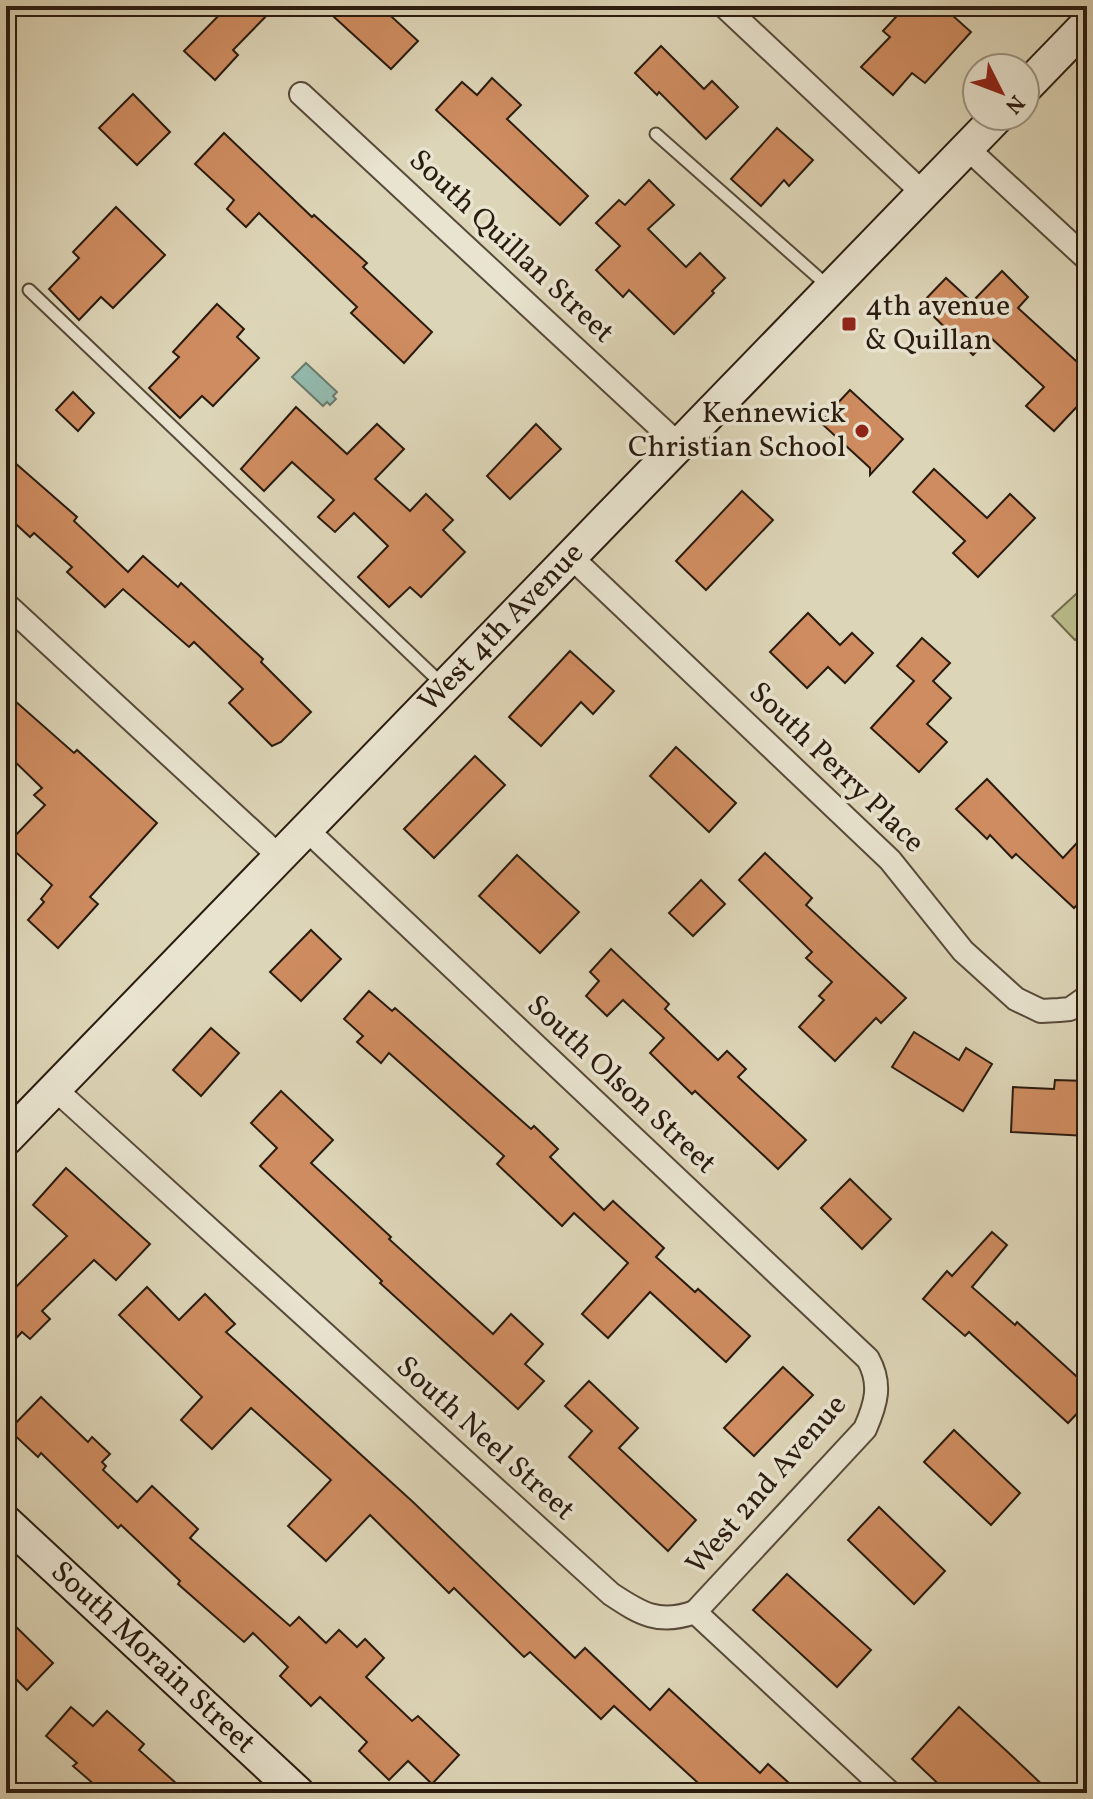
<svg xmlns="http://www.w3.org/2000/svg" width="1093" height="1799" font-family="Vollkorn,serif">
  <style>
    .green { fill: #b9bb89; stroke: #726b4c; stroke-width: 2 }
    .water { fill: #93b9ac; stroke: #697a6d; stroke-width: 2 }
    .building { fill: #ce8c60; stroke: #2a1b0f; stroke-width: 2 }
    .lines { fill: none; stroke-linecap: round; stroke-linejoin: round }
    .lane-casing { stroke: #574a39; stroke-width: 15 }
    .street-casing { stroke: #574a39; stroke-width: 26 }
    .secondary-casing { stroke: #2a1b0f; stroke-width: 36 }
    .lane { stroke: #e9e4d0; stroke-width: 11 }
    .street { stroke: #e9e4d0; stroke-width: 22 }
    .secondary { stroke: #e9e4d0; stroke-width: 32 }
    .poi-dot { fill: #8f2418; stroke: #e9e4d0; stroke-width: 3 }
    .labels { text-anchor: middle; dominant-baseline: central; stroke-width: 7; stroke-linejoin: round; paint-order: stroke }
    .street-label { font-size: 30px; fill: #2a1b0f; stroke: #e9e4d0 }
    .poi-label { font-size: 30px; fill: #2a1b0f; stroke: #e9e4d0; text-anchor: start }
  </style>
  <rect width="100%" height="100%" fill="#ddd5b7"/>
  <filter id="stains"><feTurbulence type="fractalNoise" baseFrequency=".0025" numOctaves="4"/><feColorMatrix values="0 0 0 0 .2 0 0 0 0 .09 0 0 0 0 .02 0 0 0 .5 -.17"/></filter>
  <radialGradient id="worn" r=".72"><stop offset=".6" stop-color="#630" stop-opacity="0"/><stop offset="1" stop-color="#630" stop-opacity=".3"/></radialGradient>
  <polygon class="green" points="1087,584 1087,629 1075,640 1052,616"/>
  <polygon class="water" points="306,363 337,392 333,396 336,399 330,405 327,402 323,406 292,377"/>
  <g class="building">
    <polygon points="228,6 276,6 233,50 238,55 215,80 184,51"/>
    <polygon points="322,6 380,6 418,41 391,69"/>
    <polygon points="906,6 942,6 971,32 925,83 912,73 893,95 861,67 890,37 883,31"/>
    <polygon points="661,46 704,89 712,81 738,107 706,139 659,92 657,95 635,73"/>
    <polygon points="492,78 521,105 507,119 588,196 560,225 436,110 462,82 477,95"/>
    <polygon points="133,94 170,132 137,165 99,128"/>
    <polygon points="777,128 813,160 789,186 784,180 761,206 731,179"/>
    <polygon points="224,133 312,217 314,215 367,263 363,267 432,332 404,363 351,313 357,307 259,213 246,227 227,209 234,200 195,164"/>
    <polygon points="649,180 674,205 648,229 686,267 700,253 725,278 712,291 714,293 674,334 629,290 623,297 596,270 620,246 596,223 619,200 625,205"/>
    <polygon points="116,207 165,255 113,308 101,297 79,320 49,289 79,258 73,252"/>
    <polygon points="1002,271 1028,297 1018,308 1087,371 1087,396 1054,431 1026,406 1044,387 990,337 973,355 921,304 946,278 972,302"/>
    <polygon points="217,304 244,329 237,337 259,358 213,406 202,396 180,418 149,388 179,357 173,352"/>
    <polygon points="850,390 903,439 870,475 870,468 820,422"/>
    <polygon points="73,392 94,413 78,431 56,410"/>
    <polygon points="296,407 347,454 377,424 404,449 375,479 410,511 426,494 453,520 443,530 465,552 421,597 410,587 389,607 358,577 388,546 354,513 335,532 318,517 334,500 292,462 264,491 241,469"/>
    <polygon points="536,424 561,449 510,499 487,476"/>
    <polygon points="6,455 77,517 74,521 128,572 143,556 178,587 181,583 263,659 261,662 311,712 281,742 272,746 229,703 243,689 194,642 189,647 123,589 105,607 67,572 72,567 34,533 30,537 6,515"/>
    <polygon points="934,469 987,518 1010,494 1035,518 978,577 953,553 965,541 913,492"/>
    <polygon points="742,491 773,520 706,590 676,561"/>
    <polygon points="808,613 840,645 852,633 873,653 845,683 828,667 807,688 770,652"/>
    <polygon points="922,638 950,663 933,681 951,698 927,724 947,742 919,772 871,728 914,681 897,666"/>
    <polygon points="570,651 614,691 593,714 581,702 541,746 509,717"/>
    <polygon points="6,693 74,753 77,750 157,823 90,897 98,904 58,948 28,920 44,902 41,899 52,885 9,846 10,841 45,805 34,795 42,788 6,753"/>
    <polygon points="676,747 736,803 709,832 650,776"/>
    <polygon points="475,756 505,785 434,858 404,829"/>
    <polygon points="987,779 1063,858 1087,832 1087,895 1074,908 1016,854 1012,858 990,835 987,839 956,809"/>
    <polygon points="765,853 812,898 806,905 906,998 881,1023 876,1018 835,1061 799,1027 824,1000 819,996 832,982 806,958 812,952 739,880"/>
    <polygon points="517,855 579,912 540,953 479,896"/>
    <polygon points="701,880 725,904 693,936 669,913"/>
    <polygon points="311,930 341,959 301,1001 270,972"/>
    <polygon points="611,949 669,1004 665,1009 718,1060 727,1051 746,1069 738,1077 806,1140 778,1169 695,1091 692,1094 650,1053 664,1038 623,1000 607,1016 586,996 599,981 590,972"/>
    <polygon points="369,991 392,1011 395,1008 531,1129 534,1126 558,1149 550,1157 604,1210 613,1201 664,1248 656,1257 695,1292 698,1289 750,1336 726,1362 650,1292 608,1338 582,1314 628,1263 574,1213 562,1226 497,1164 504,1156 389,1053 381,1063 357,1042 363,1036 344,1019"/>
    <polygon points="211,1028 239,1053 201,1096 173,1070"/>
    <polygon points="914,1032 959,1060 966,1048 992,1064 963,1111 892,1067"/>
    <polygon points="1055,1080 1087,1081 1087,1136 1011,1132 1013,1087 1054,1089"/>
    <polygon points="281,1091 333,1140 311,1163 391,1237 389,1239 493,1334 511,1314 543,1344 525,1364 544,1381 518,1409 380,1283 382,1281 260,1166 277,1148 251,1123"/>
    <polygon points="66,1168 150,1244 116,1280 94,1260 42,1311 50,1319 30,1339 22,1332 6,1349 6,1297 67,1236 33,1205"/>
    <polygon points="850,1179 891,1219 862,1249 821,1208"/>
    <polygon points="992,1232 1007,1245 972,1287 1015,1325 1017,1322 1087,1386 1087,1403 1068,1423 969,1332 965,1336 923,1299 947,1271 952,1276"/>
    <polygon points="147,1287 179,1320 205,1294 235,1324 226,1332 413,1502 575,1658 585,1648 650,1710 669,1689 760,1773 768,1764 800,1793 709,1793 614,1706 601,1719 530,1652 524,1657 454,1588 449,1593 370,1515 326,1561 288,1526 331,1480 251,1408 212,1449 181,1420 202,1397 119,1315"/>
    <polygon points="783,1367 813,1395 754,1456 724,1428"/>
    <polygon points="589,1381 638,1428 619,1448 696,1520 668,1551 569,1457 592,1431 565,1406"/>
    <polygon points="41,1397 88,1442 92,1437 110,1454 102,1462 106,1466 103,1470 137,1502 152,1486 198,1529 190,1538 290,1626 299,1617 326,1643 339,1630 357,1647 365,1639 384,1658 366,1677 412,1721 418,1716 459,1755 432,1784 408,1761 389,1780 359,1751 367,1742 320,1697 311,1706 280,1676 288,1667 253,1633 244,1642 178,1584 180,1581 121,1525 118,1528 41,1453 38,1457 9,1430"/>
    <polygon points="954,1430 1020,1493 991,1525 924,1462"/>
    <polygon points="879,1507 945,1571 914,1604 848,1540"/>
    <polygon points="787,1574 871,1650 837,1687 753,1610"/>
    <polygon points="6,1617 53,1663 27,1690 6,1669"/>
    <polygon points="71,1707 93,1726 107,1711 144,1744 139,1750 187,1793 104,1793 73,1766 77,1763 46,1736"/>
    <polygon points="959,1707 1012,1756 1051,1793 948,1793 912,1759"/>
  </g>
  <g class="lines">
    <g class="lane-casing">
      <g id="lane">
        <polyline points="656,134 829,287"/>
        <polyline points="29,290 442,684"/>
      </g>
    </g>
    <g class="street-casing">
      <g id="street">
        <polyline points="724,6 923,193"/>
        <polyline points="301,94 679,445"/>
        <polyline points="967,148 1087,259"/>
        <polyline points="571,557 890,860 963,951 1016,999 1041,1011 1059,1010 1070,1009 1087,997"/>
        <polyline points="6,604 281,858"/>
        <path d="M307 830 868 1359C882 1384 876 1404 865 1429L695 1612"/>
        <path d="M55 1089 611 1594C641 1614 659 1625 695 1612L890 1793"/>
      </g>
    </g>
    <g class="secondary-casing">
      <g id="secondary">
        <polyline points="1025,88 1087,24"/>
        <path id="s1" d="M6 1139 998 116"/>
        <path id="s2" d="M6 1522 298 1793"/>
      </g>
    </g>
    <use href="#lane" class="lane"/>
    <use href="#street" class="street"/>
    <use href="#secondary" class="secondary"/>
  </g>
  <g class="poi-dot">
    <rect x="841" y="316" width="16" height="16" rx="4"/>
    <circle cx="862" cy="431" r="8"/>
  </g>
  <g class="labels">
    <g class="street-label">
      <text transform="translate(511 247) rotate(43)">South Quillan Street</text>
      <text stroke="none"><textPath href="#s1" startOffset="712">West 4th Avenue</textPath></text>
      <text transform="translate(836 768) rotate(44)">South Perry Place</text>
      <text transform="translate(621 1085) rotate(43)">South Olson Street</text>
      <text transform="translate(485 1439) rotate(42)">South Neel Street</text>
      <text transform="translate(767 1485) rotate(-49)">West 2nd Avenue</text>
      <text stroke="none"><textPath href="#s2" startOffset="200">South Morain Street</textPath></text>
    </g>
    <g class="poi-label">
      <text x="865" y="307">4th avenue<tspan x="865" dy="34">&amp; Quillan</tspan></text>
      <text x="846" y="414" text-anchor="end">Kennewick<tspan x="846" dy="34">Christian School</tspan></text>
    </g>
  </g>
  <rect width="1093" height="1799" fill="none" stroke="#ddd5b7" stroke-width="32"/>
  <rect x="8" y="8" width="1077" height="1783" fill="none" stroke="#2a1b0f" stroke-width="4"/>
  <rect x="16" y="16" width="1061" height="1767" fill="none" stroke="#2a1b0f" stroke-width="2"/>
  <g transform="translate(1001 92) rotate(132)"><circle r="38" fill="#e9e4d0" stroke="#9d9483" stroke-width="2"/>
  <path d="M0-6L14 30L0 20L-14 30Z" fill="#8f2418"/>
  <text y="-12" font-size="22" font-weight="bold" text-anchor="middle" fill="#2a1b0f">N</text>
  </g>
  <rect width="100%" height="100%" filter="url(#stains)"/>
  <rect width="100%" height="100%" fill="url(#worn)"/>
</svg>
